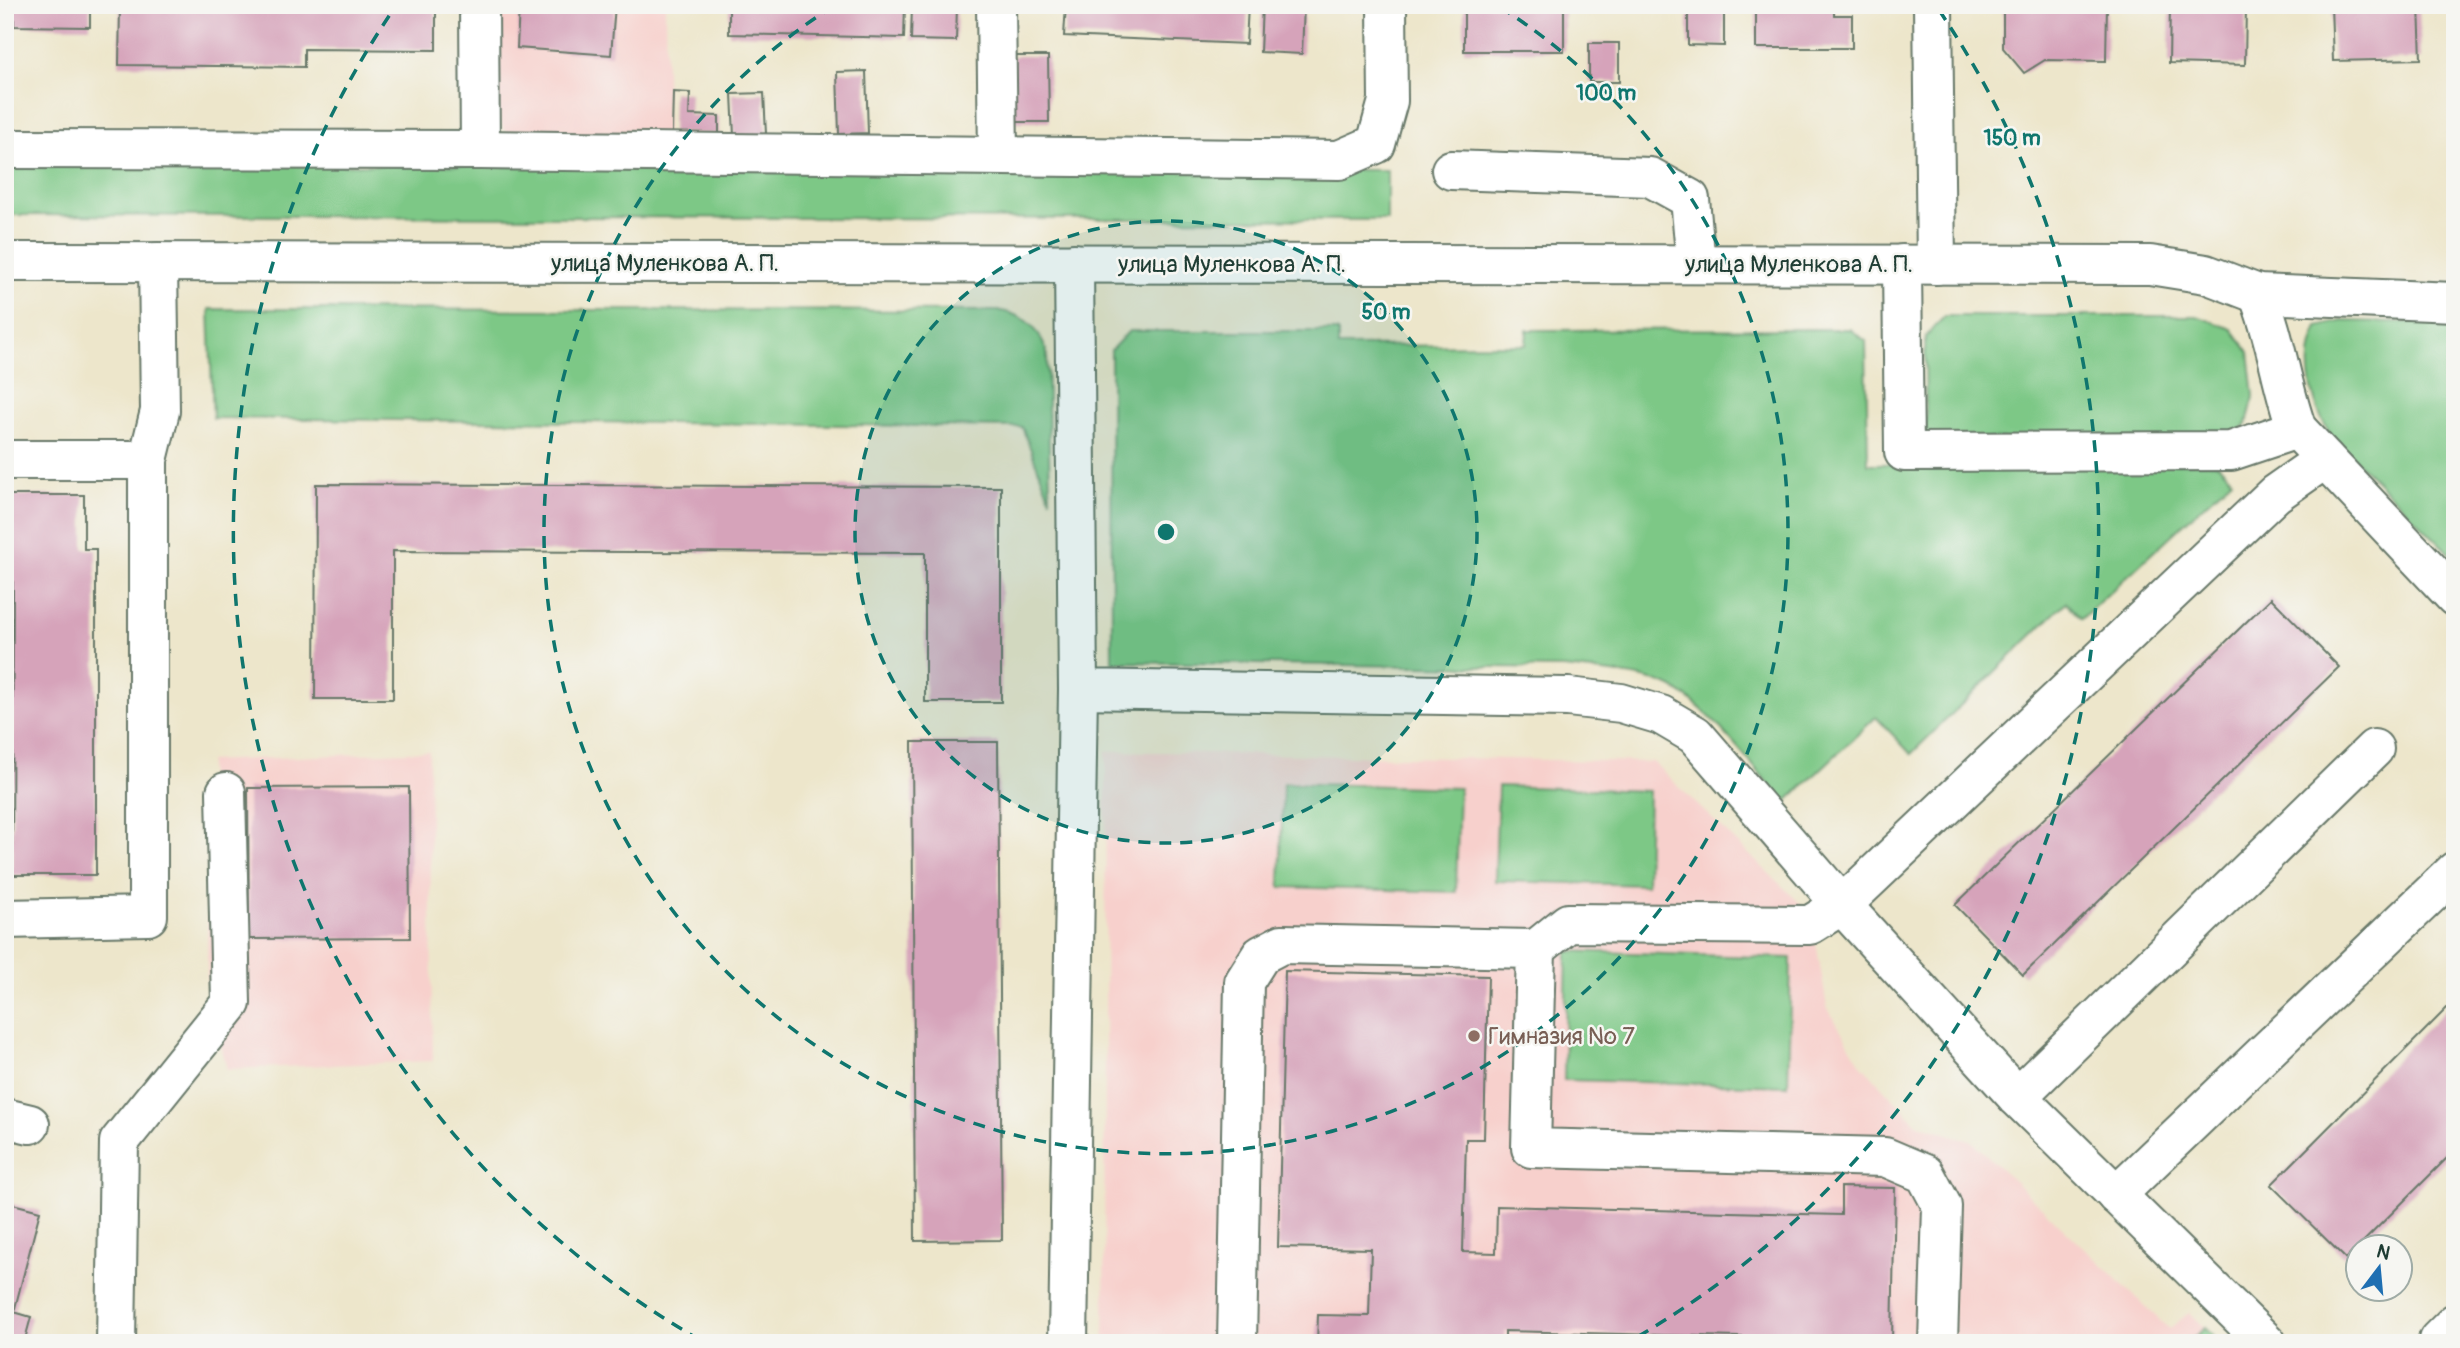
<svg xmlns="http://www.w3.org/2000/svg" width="2460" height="1348" font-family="Pangolin,sans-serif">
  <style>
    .built { fill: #f7d0cc }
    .green { fill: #7dc886; stroke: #4e825d; stroke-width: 2 }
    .building { fill: #d6a3ba }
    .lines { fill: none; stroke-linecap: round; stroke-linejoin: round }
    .minor-casing { stroke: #677869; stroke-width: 42 }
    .minor { stroke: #fff; stroke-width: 38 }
    .ring { fill: none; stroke: #0f766e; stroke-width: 3.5; stroke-dasharray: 12 9 }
    .education-dot { fill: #8d6e63; stroke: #f6f6f2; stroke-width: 2.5 }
    .labels { text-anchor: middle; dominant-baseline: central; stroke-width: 5; stroke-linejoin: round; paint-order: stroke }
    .street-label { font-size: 24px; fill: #1f3d34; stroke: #f6f6f2 }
    .education-label { font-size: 24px; fill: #785e54; stroke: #f6f6f2; text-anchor: start }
    .centre { fill: #0f766e; stroke: #f6f6f2; stroke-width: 3.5 }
    .ring-label { font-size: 21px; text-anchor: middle; font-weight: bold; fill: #0f766e; stroke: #f6f6f2; stroke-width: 5; stroke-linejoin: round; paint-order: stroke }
  </style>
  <rect width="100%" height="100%" fill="#f6f6f2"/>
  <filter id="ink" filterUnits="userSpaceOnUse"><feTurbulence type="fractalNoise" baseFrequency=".0143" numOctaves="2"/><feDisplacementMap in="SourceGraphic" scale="14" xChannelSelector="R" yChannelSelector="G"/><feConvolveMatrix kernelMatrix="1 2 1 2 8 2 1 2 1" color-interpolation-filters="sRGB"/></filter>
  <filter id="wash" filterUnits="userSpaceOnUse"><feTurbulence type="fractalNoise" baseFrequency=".00686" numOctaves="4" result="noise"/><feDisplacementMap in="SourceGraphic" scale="28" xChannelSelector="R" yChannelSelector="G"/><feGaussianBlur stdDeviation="1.57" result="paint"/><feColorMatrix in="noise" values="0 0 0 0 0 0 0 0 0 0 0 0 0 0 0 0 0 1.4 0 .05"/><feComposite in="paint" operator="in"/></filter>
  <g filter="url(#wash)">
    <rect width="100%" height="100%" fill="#ede6cb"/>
    <g class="built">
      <polygon points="492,5 665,5 667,140 522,141 504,130 494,106"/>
      <polygon points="429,751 433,1061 227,1069 207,994 209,761"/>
      <polygon points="1106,751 1653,762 1805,908 1817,948 1827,1007 1861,1064 1916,1123 1973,1142 2169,1329 2189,1313 2205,1328 2187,1343 1104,1343"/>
    </g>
    <g class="green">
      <polygon points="5,163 1387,170 1387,220 5,215"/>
      <path d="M209 309 1002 311C1027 316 1039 329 1047 353L1050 499 1022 427 213 418Z"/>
      <polygon points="1945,316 2197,316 2232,329 2249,352 2254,396 2247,424 2230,438 1926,439 1925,337"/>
      <path d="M2342 321 2455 323V559L2334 439C2312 410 2301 361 2318 327Z"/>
      <path d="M1850 329 1866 341 1868 464 2217 463 2232 479 2081 619 2066 602 1911 754 1876 717 1785 803C1756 771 1708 705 1671 687 1642 673 1595 672 1564 668L1112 662 1111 350 1129 331H1338V346L1526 345 1527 330Z"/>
      <polygon points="1283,783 1459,788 1456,892 1280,887"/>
      <polygon points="1498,786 1649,791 1647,885 1495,881"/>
      <polygon points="1567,951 1791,958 1788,1086 1564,1080"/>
      <polygon points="2205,1328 2220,1343 2187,1343"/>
    </g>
    <g id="blocks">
      <g class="building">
        <polygon points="14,5 90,5 90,27 14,26"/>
        <polygon points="120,5 436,5 436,50 304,49 304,67 119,65"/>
        <polygon points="519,5 615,5 611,55 517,48"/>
        <polygon points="729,5 905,5 904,38 729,34"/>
        <polygon points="912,5 957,5 956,41 911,40"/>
        <polygon points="1066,5 1248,5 1246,44 1064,36"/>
        <polygon points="1262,5 1304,5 1302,54 1260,52"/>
        <rect x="1464" y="5" width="100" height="46"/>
        <polygon points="1688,5 1724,5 1724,46 1688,45"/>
        <polygon points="1756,5 1834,5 1834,15 1852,15 1852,48 1756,48"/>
        <polygon points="2003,5 2107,5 2106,61 2045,60 2024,73 2003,48"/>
        <polygon points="2170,5 2246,5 2245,65 2169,63"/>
        <polygon points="2331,5 2419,5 2421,59 2333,61"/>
        <rect x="1589" y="43" width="30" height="39"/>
        <polygon points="1013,56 1048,56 1049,122 1013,122"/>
        <polygon points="866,71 868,133 839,134 837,72"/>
        <polygon points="673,92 690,93 689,115 719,116 719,134 672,133"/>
        <polygon points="764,93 766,134 734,136 732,94"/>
        <polygon points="316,484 1001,487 1001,702 925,702 925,553 393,551 393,699 315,699"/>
        <polygon points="5,495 84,495 84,549 96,549 96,875 12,875 13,582 5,582"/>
        <polygon points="2271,598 2339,667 2023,975 1955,905"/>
        <polygon points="912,742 998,742 1002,1240 915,1241"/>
        <polygon points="409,787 410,938 249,939 248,788"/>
        <polygon points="1285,971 1488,976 1484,1139 1466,1139 1463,1252 1496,1253 1497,1206 1841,1215 1841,1187 1895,1188 1892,1341 1505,1331 1505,1343 1317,1343 1318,1315 1369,1316 1371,1249 1278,1247"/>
        <polygon points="2455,1000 2455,1150 2346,1259 2271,1185"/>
        <polygon points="5,1202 40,1211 14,1312 31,1317 24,1343 5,1343"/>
      </g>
    </g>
  </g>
  <g filter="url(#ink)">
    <use href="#blocks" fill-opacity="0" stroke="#677869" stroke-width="2"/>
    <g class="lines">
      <g class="minor-casing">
        <g id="minor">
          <polyline points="479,5 480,150"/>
          <polyline points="996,5 998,155"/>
          <polyline points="1933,5 1936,265"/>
          <polyline points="5,149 480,150 1339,160 1376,144 1388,101 1387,5"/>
          <polyline points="1451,170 1650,177 1690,199 1696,264"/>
          <polyline points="5,262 2150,265 2206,274 2258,294 2455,302"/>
          <polyline points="1074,263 1078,689 1568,697 1621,703 1661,715 1695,735 1842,905 2017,1097 2267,1343"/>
          <polyline points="1902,264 1904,452 2231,451 2297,429"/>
          <path d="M2258 294C2276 337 2281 385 2297 429L2455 597"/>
          <polyline points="5,460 148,460 148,916 5,919"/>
          <polyline points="148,460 160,411 158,262"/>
          <polyline points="1536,949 1568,923 1810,925 1842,905 2275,494 2325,459"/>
          <polyline points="2017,1097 2374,749"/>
          <polyline points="5,1118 30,1124"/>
          <polyline points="2116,1195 2455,871"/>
          <polyline points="2438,1340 2455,1323"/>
          <polyline points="116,1343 119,1142 231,1003 226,792"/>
          <polyline points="1068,1343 1078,689"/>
          <polyline points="1237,1343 1244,982 1261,955 1282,944 1536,949 1531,1148 1885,1157 1925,1174 1942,1206 1938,1343"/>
        </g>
      </g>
      <use href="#minor" class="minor"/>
    </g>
  </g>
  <circle cx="1166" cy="532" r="311" fill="#0f766e" fill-opacity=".12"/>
  <g class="ring">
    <circle cx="1166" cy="532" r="311"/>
    <path d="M1500 7A622 622 0 1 1 832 7"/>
    <path d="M700 1340A933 933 0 0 1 393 10M1939 10A933 933 0 0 1 1632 1340"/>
  </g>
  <circle class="education-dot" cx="1474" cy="1036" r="7"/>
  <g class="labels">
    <g class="street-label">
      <text x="665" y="263">улица Муленкова А. П.</text>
      <text x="1232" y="264">улица Муленкова А. П.</text>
      <text x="1799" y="264">улица Муленкова А. П.</text>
    </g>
    <g class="education-label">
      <text x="1488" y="1036">Гимназия № 7</text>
    </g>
  </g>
  <circle cx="1166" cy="532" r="10" class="centre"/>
  <g class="ring-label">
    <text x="1606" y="100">100 m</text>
    <text x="2012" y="145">150 m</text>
    <text x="1386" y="319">50 m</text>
  </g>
  <rect width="2460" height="1348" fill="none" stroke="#f6f6f2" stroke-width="28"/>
  <g transform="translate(2379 1268) rotate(16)"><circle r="33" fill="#f6f6f2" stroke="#a0aca6" stroke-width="2"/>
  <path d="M0-5L12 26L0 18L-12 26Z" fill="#1f6fb2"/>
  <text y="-10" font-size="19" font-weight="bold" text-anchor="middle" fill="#1f3d34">N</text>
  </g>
</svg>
